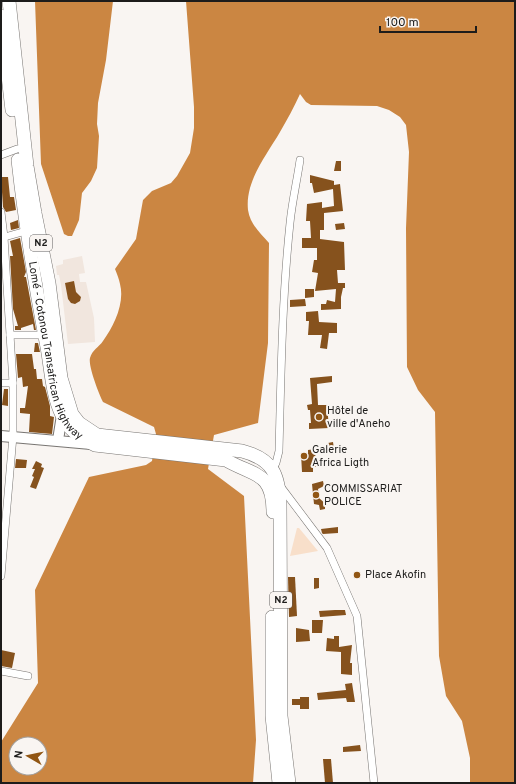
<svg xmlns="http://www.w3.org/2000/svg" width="516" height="784" font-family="Overpass,sans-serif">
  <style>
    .built { fill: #f1e6de }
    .green { fill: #f8dfca }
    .water { fill: #cb8642; fill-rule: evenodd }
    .building { fill: #86521d }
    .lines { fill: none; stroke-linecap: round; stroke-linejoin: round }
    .street-casing { stroke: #787572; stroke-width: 8 }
    .secondary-casing { stroke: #787572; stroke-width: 12 }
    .highway-casing { stroke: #787572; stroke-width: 14 }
    .street { stroke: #fff; stroke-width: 7 }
    .secondary { stroke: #fff; stroke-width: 10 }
    .highway { stroke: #fff; stroke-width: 13 }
    .poi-dot { fill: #915614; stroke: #f9f5f2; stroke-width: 1.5 }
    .labels { text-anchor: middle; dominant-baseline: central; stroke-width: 4; stroke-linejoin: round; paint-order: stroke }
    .shield { fill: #f9f5f2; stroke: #5f5d5c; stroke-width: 1 }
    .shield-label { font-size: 10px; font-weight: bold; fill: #1d1c1b }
    .street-label { font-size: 11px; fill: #1d1c1b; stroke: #f9f5f2 }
    .poi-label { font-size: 11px; fill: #1d1c1b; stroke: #f9f5f2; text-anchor: start }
  </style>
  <rect width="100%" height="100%" fill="#f9f5f2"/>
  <polygon class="built" points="82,256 85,273 79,274 80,282 86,282 94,318 95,342 68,344 61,285 59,275 57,275 56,266 63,264 63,260"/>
  <polygon class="green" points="297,528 299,528 318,551 290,556"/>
  <g class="water">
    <polygon points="35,1 113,1 106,60 98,103 97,124 99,136 97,168 91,181 82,193 79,220 72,236 68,236 64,234 41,164"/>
    <path d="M186 1H515V783H470V758L462 721 446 696 439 656 435 412 418 390 407 367 406 228 409 152 406 125 400 117 389 110 377 106 311 105 306 102 300 94C294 107 287 120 280 132 266 156 245 181 248 210 250 224 260 233 269 243L268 343 258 423 214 435 208 469 244 496 256 740 253 783H1V742L38 683 35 590 89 477 146 465 152 461 156 434 154 427 103 402C99 394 88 366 90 358 92 350 99 347 103 341 114 326 125 303 120 284 119 279 117 274 115 269L136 239 143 200 152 191 171 183 177 176 190 153 194 128V107ZM16 744H40V768H16Z"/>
  </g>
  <g class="building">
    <polygon points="336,161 341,161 341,171 334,171"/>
    <polygon points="310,175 334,181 334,185 340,184 343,211 324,213 324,230 320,230 320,239 344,242 345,270 337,270 338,283 345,283 345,288 343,288 341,297 341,309 321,310 321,304 326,304 327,300 335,302 336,289 315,291 318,273 312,272 314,260 317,260 317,248 302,248 302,238 311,238 310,221 306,221 307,204 322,202 322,208 334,206 333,189 314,193 312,183 310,183"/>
    <polygon points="1,177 8,177 10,197 14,197 16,210 6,212 3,207"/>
    <polygon points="18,220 19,228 11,230 10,223"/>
    <polygon points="344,223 345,229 336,230 335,224"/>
    <polygon points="20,238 26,272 24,277 26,277 36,330 34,330 33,324 21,328 21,330 15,330 15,326 18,326 13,309 10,256 13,256 10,241"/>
    <polygon points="74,281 76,292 81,297 80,301 75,304 71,303 68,299 65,283"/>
    <polygon points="305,289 314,289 314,297 305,298"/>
    <polygon points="305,299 306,306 290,307 290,300"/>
    <polygon points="318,311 319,322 337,323 337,333 329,333 327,349 320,348 322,335 308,335 309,321 306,321 306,312"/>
    <polygon points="35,343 38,343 40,352 34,352"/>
    <polygon points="16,354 32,354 34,369 36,369 37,379 42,379 43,386 45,387 50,406 50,416 54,417 52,434 29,432 30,414 20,413 20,408 25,408 28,386 23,387 22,377 18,378"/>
    <polygon points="332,376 332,382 317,384 318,405 327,405 329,428 309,429 309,423 311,423 310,410 308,410 307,405 312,404 310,378"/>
    <polygon points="4,389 8,389 8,406 2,405"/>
    <polygon points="333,442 334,449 328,449 328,443"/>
    <polygon points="315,449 316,467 313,467 313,472 302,472 301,454 308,454 308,450"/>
    <polygon points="16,459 27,460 26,468 15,468"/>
    <polygon points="36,461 42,464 41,467 44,468 36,489 30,487 34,477 32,476 35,469 32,469"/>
    <polygon points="323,481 324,486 318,489 319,498 328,506 325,505 325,509 320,510 319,505 314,504 312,484"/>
    <polygon points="338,527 338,533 323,534 322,533 321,529"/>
    <polygon points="288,577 295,577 297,616 289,617"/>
    <polygon points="314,578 319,578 319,588 314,589"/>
    <polygon points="335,610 345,610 346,615 320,617 319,611"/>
    <polygon points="312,620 323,620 322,633 312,633"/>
    <polygon points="296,628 309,630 310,641 296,642"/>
    <polygon points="334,636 339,636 339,647 352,645 350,663 352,663 352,675 341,674 341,652 326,651 327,638 334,639"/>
    <polygon points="1,650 15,653 12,668 1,666"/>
    <polygon points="352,683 355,702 347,702 346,698 318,700 317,693 346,690 345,684"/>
    <polygon points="300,697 309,697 309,709 300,709 300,705 292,705 292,699 300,699"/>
    <polygon points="360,745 361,751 343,752 343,747"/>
    <polygon points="323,759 331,759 333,783 325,783"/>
  </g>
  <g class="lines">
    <g class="street-casing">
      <g id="street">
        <polyline points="1,155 17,149 26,148"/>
        <polyline points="1,212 4,237 13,383 13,436 1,576"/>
        <polyline points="1,238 26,231"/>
        <polyline points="10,335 44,335"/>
        <polyline points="1,383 13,383"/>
        <path d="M273 468 276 463 279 451C281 375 282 299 290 223 292 202 297 181 300 160"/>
        <polyline points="281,487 327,548 357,616 374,783"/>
        <polyline points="1,671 28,676"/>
      </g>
    </g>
    <g class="secondary-casing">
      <g id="secondary">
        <polyline points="1,436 91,444"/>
        <polyline points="58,440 62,415"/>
      </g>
    </g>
    <g class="highway-casing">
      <g id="highway">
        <path d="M9 1 27 166 35 213 49 283 61 378 72 414 79 423 97 435 242 451C273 459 279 475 280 504L281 716 289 783"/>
        <polyline points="1,16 12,110"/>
        <path id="s1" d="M18 160C25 223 35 285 47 347 51 369 52 395 62 415 68 430 81 438 95 445L226 460C253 476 273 471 273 512"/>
        <polyline points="272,617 272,716 279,783"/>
      </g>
    </g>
    <use href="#street" class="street"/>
    <use href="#secondary" class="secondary"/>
    <use href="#highway" class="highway"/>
  </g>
  <g class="poi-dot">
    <circle cx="319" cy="417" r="4"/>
    <circle cx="304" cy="456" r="4"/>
    <circle cx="316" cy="495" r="4"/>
    <circle cx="357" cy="575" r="4"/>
  </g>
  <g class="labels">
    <g class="shield">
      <rect x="30" y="235" width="22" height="16" rx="3"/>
      <rect x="270" y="592" width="22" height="16" rx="3"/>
    </g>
    <g class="shield-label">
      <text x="41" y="243">N2</text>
      <text x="281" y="600">N2</text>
    </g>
    <g class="street-label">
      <text stroke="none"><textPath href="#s1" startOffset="196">Lomé - Cotonou Transafrican Highway</textPath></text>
    </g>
    <g class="poi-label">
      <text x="327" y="411">Hôtel de<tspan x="327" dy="13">ville d'Aneho</tspan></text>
      <text x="312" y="450">Galerie<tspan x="312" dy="13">Africa Ligth</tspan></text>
      <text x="324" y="489">COMMISSARIAT<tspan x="324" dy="13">POLICE</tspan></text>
      <text x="365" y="575">Place Akofin</text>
    </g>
  </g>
  <rect width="516" height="784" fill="none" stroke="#1d1c1b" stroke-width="4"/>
  <g transform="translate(28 756) rotate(279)"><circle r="19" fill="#f9f5f2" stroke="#a19e9c"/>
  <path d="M0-3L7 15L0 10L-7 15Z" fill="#915614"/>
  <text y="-6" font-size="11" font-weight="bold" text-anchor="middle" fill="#1d1c1b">N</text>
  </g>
  <path d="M380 26v6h96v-6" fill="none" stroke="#1d1c1b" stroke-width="2"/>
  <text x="386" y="26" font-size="12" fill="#1d1c1b" stroke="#f9f5f2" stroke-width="3" paint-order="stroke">100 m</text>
</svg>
